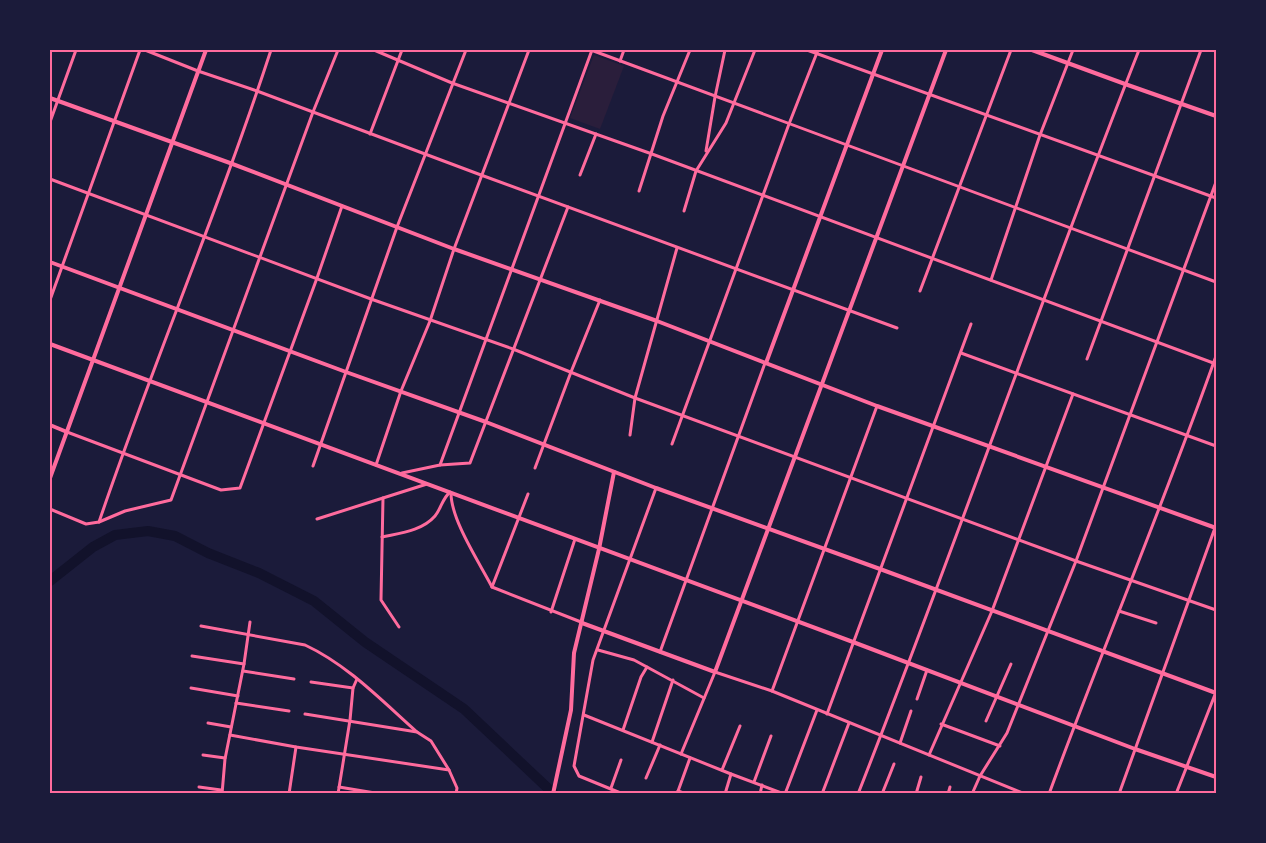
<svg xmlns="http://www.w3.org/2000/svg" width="1266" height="843" font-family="Commissioner,sans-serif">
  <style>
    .green { fill: #2a1e3b }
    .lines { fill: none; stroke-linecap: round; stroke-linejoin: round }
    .river { stroke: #12122b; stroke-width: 10 }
    .minor { stroke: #ff6b9d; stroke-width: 3 }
    .tertiary { stroke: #ff6b9d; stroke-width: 4 }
    .neatline { fill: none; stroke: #ff6b9d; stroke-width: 2 }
  </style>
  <rect width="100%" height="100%" fill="#1b1b3a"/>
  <polygon class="green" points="594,55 624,66 600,129 570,118"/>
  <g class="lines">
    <polyline class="river" points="50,581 93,547 115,535 148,531 175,536 208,553 259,573 314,601 365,642 464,709 554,794"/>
    <g class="minor">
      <polyline points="145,50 198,71 257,91 481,175 897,328"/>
      <polyline points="374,50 452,83 652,154 1216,364"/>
      <polyline points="591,50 1216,282"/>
      <polyline points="807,50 1216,198"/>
      <polyline points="620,61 624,50"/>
      <polyline points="50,122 76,50"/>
      <polyline points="370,134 402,50"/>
      <polyline points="706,151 715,97 725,50"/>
      <polyline points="580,175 596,134"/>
      <polyline points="50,179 371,299 513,349 635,398 1076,561 1216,610"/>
      <polyline points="639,191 663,116 690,50"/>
      <polyline points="684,211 696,171 726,123 755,50"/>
      <polyline points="991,280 1040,135 1073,50"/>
      <polyline points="920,291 1011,50"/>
      <polyline points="50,300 140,50"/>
      <polyline points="961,353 1216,446"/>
      <polyline points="1087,359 1201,50"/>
      <polyline points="67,432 221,490 240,488 317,278 342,206"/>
      <polyline points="630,435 635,398 677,248"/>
      <polyline points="672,444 789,124 818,50"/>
      <polyline points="376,465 401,391 430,321 454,249 529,50"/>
      <polyline points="440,465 470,463 568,207"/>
      <polyline points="313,466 397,227 466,50"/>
      <polyline points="535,468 571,372 600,300"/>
      <polyline points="402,473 440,465 592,50"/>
      <path d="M451 493C451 520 479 562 492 587L581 622"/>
      <polyline points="50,509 86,524 99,522 125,511 171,500 313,112 338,50"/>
      <polyline points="317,519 383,498"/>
      <path d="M99 522C153 363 219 209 271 50"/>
      <path d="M382 537C400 533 422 531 435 516 441 509 442 499 450 492"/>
      <polyline points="492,587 528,494"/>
      <polyline points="1119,611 1156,623"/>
      <polyline points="551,612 575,539"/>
      <path d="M201 626 305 645C348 665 382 701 417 732"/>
      <polyline points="399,627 381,600 383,498 427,484"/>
      <polyline points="598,650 634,660 647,667"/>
      <polyline points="660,652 765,363"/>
      <polyline points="192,656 244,664"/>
      <polyline points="243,671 294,679"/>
      <polyline points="311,682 353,688"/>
      <polyline points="191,688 238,696"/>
      <polyline points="772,691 877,406"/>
      <polyline points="917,699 927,670"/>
      <polyline points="236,703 289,711"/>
      <polyline points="305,714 417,732 431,741 449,770"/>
      <polyline points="827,714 971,324"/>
      <polyline points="584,715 731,774 784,794"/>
      <polyline points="986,721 1011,664"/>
      <polyline points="208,723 231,727"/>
      <polyline points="941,724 1000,746"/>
      <polyline points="623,730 641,677 647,667 704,698"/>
      <polyline points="230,735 296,747 449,770 457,788 456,794"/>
      <polyline points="652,742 673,680"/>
      <polyline points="900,743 911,711"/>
      <polyline points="681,754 715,672 772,691 1025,794"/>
      <polyline points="203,755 225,758"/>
      <polyline points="929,755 992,611 1073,394"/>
      <polyline points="722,770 740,726"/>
      <polyline points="646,778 660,745"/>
      <polyline points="754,782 771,736"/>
      <polyline points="199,787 221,790"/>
      <polyline points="339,787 381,794"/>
      <polyline points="611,788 621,760"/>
      <polyline points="678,791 686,794"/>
      <polyline points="222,794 225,759 244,664 250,622"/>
      <polyline points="289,794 296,747"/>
      <polyline points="338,794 350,720 353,688 357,679"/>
      <polyline points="623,794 579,776 574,766 593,660 656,488"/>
      <polyline points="677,794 690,758"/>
      <polyline points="725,794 731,774"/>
      <polyline points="760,794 762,785"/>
      <polyline points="785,794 817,710"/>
      <polyline points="822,794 849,723"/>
      <path d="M858 794C955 547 1042 296 1139 50"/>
      <polyline points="882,794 894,764"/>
      <polyline points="916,794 921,777"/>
      <polyline points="948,794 950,787"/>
      <polyline points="972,794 980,776 1007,733 1076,561 1216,182"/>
      <path d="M1049 794C1103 647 1164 503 1216 356"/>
      <polyline points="1119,794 1216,525"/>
      <polyline points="1176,794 1216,692"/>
    </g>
    <g class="tertiary">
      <polyline points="1032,50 1125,84 1216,116"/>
      <polyline points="50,98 230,163 454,249 657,321 877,406 1216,528"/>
      <polyline points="50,262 346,372 486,422 656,488 880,569 1216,693"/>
      <polyline points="50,344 853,642 1135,749 1216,777"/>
      <polyline points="766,363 882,50"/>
      <polyline points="50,425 67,432"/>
      <polyline points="50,478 206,50"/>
      <polyline points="582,623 715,672 946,50"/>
      <polyline points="553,794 571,710 574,653 599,549 614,472"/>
    </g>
  </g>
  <rect width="1266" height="843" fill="none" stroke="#1b1b3a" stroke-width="102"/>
  <rect x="51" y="51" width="1164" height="741" class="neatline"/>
</svg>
